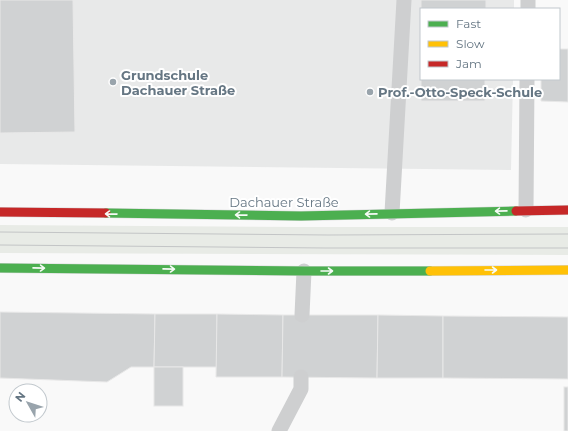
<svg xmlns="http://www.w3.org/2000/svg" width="568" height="431" font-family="Montserrat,sans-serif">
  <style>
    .built { fill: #e8e9e9 }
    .green { fill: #e8ebe6 }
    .building { fill: #d0d2d3; stroke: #e8e8e8 }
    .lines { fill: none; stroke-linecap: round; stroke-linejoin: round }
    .fast-casing { stroke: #d5d6d7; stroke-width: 10 }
    .slow-casing { stroke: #d5d6d7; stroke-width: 10 }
    .jam-casing { stroke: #d5d6d7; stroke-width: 10 }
    .lane { stroke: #cecfd0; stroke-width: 15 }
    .fast { stroke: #4caf50; stroke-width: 9 }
    .slow { stroke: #ffc107; stroke-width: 9 }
    .jam { stroke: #c62828; stroke-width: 9 }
    .tram { stroke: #c3c5c6; stroke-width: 1 }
    .oneway { stroke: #f6fbf6 }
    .poi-dot { fill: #99a4ac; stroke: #fff; stroke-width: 1.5 }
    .labels { text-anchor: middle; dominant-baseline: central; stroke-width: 4; stroke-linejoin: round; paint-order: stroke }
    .poi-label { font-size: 13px; font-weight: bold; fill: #657683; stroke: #fff; text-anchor: start }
    .street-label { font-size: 13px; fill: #657683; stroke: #fff }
  </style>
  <rect width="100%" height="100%" fill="#f9f9f9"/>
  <polygon class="built" points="0,0 514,0 514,9 421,9 421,79 513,79 511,170 0,164"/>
  <polygon class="green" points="0,225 298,227 568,227 568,255 0,253"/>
  <g class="building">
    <polygon points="0,0 73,0 75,132 0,133"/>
    <rect x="421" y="0" width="65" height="9"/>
    <polygon points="559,49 568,49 568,102 541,101 541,79 559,79"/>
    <polygon points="421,51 421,79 485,79 485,101 421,101"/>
    <polygon points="0,312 155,314 154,367 131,367 107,382 0,378"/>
    <polygon points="155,314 217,314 217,367 154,367"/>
    <polygon points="217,314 283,315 282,377 216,377"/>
    <polygon points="283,315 378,315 377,378 282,377"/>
    <polygon points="378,315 443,316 443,378 377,378"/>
    <polygon points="443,316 568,317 568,379 443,378"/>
    <rect x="154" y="367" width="29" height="39"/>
    <rect x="564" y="387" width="4" height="44"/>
  </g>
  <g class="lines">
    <g class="fast-casing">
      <g id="fast">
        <polyline points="106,213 301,216 516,211"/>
        <polyline points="0,268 304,271 430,271"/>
      </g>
    </g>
    <g class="slow-casing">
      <polyline id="slow" points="430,271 568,270"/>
    </g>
    <g class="jam-casing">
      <g id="jam">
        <polyline points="516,211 568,210"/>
        <polyline points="0,212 106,213"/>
      </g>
    </g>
    <g class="lane">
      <polyline points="528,0 528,9"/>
      <polyline points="526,210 527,79"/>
      <polyline points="392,213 404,0"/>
      <polyline points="302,315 304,271"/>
      <polyline points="279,431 301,389 301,377"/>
    </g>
    <use href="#fast" class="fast"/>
    <use href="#slow" class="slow"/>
    <use href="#jam" class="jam"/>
    <g class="tram">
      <polyline points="0,232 328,235 568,234"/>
      <polyline points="0,245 326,248 568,248"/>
    </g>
  </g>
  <defs><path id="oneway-shaft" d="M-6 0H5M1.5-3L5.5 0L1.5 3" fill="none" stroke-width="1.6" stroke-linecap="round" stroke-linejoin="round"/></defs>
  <g class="oneway">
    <use href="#oneway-shaft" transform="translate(501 211) rotate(179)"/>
    <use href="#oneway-shaft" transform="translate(111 214) rotate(-179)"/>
    <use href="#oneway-shaft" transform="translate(371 214) rotate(179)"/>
    <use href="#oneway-shaft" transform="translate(241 215) rotate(-179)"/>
    <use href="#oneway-shaft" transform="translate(39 268) rotate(1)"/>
    <use href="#oneway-shaft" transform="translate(169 269) rotate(1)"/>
    <use href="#oneway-shaft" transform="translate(491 270)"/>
    <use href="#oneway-shaft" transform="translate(327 271)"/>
  </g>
  <g class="poi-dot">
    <circle cx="113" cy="82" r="4"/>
    <circle cx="370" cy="92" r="4"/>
  </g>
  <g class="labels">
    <g class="poi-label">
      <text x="121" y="75">Grundschule<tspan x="121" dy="15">Dachauer Straße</tspan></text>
      <text x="378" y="92">Prof.-Otto-Speck-Schule</text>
    </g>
    <g class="street-label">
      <text x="284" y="202">Dachauer Straße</text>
    </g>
  </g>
  <rect x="420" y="8" width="140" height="72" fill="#ffffff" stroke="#c1c8cd"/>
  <rect x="428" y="21" width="20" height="6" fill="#4caf50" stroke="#c1c8cd"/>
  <text x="456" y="28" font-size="12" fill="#657683">Fast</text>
  <rect x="428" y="41" width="20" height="6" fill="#ffc107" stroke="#c1c8cd"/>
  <text x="456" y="48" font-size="12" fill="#657683">Slow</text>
  <rect x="428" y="61" width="20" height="6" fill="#c62828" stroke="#c1c8cd"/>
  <text x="456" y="68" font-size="12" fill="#657683">Jam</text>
  <g transform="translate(28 403) rotate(309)"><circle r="19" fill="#ffffff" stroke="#c1c8cd"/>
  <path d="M0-3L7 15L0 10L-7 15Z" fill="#99a4ac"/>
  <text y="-6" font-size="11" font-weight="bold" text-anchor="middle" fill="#657683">N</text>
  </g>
</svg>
